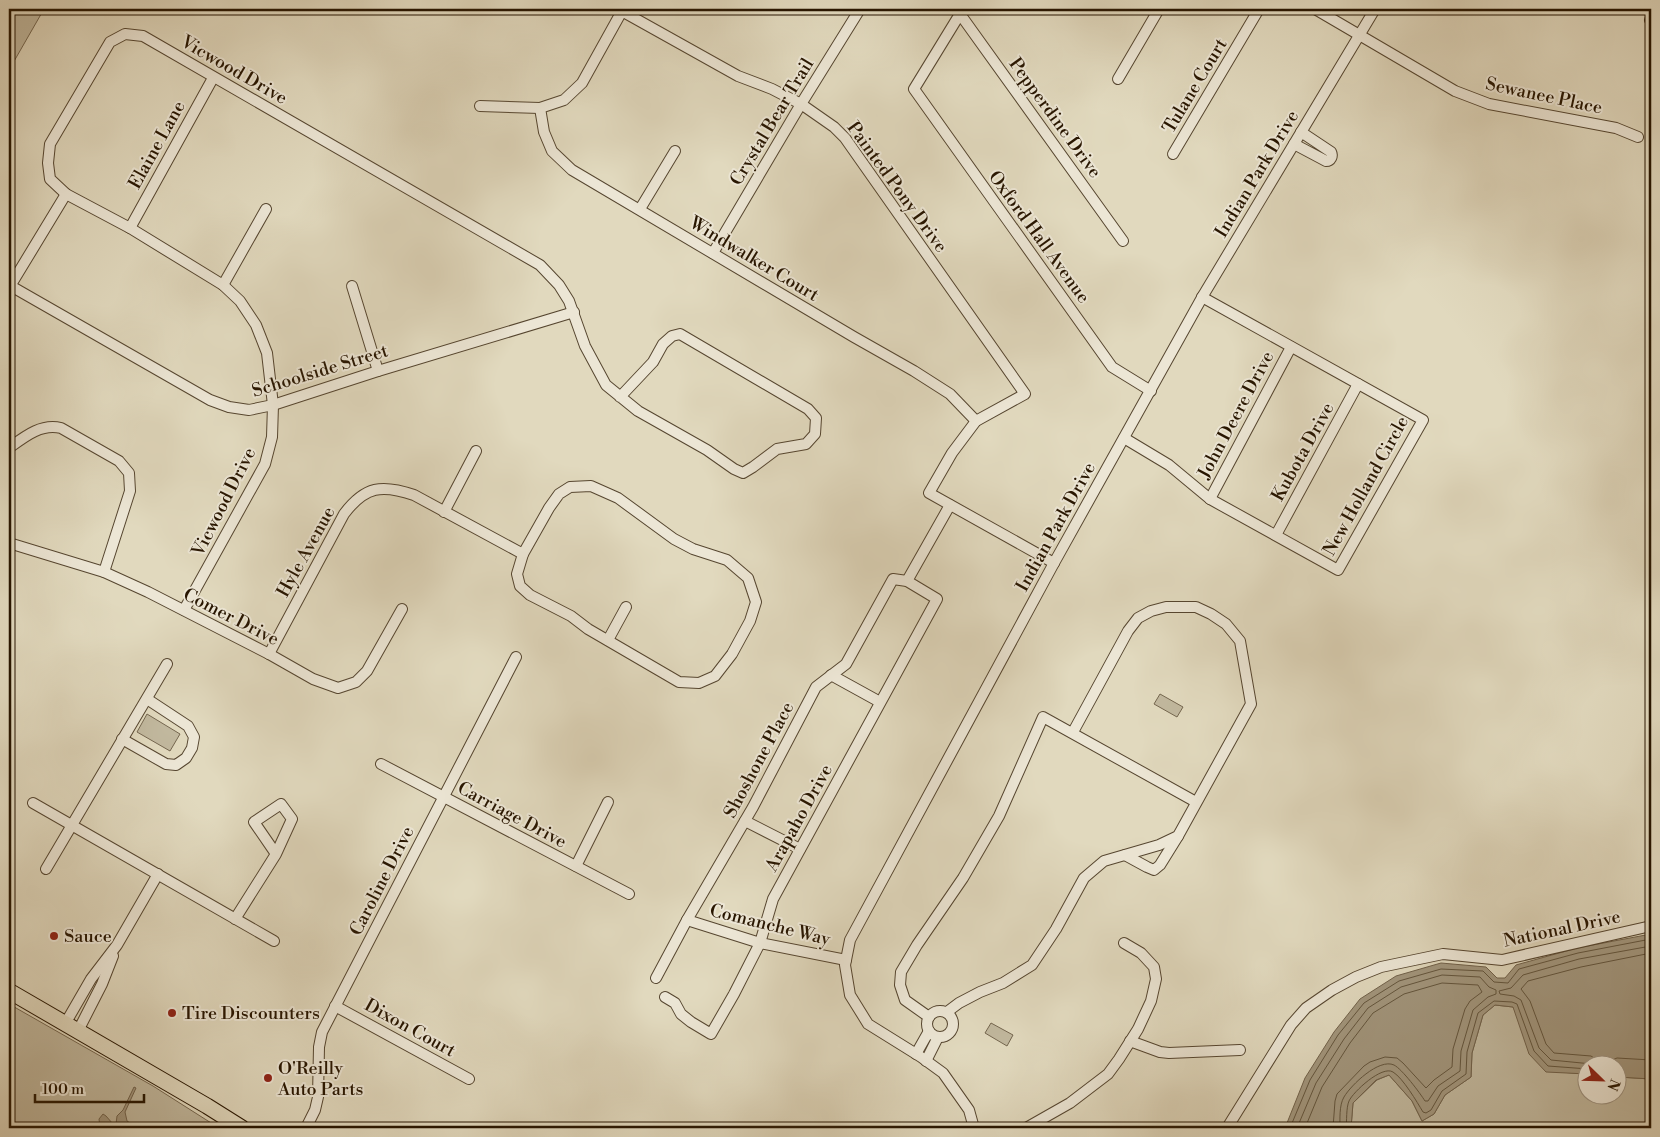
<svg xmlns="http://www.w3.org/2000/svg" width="1660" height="1137" font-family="'Libre Bodoni',serif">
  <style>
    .green { fill: #c1b89e; stroke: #74664f }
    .water { fill: #a2967d; stroke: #71624b }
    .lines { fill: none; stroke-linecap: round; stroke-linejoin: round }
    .shore { stroke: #64563e; stroke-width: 1 }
    .minor-casing { stroke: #564630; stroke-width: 12 }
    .highway-casing { stroke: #271500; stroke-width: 17 }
    .minor { stroke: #ece6d5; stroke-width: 10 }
    .highway { stroke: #e1d9be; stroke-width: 15 }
    .poi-dot { fill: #8f2418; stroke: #ece6d5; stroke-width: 2 }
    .labels { text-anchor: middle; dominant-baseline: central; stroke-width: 4; stroke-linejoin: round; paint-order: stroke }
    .street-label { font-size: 18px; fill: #271500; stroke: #ece6d5 }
    .poi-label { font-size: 18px; fill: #271500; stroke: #ece6d5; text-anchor: start }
  </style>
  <rect width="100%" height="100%" fill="#e1d9be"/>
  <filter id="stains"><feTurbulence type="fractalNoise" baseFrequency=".004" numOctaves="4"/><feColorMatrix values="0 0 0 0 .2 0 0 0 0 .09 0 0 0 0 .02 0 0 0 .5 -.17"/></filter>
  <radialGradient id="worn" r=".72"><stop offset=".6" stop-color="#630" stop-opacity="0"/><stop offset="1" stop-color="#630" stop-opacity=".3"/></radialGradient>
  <g class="green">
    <polygon points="9,9 44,9 9,70"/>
    <polygon points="1160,694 1183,707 1177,717 1154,704"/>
    <polygon points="147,714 180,734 170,751 137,732"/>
    <polygon points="9,1004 153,1086 219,1128 9,1128"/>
    <polygon points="1495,1005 1513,1007 1546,1071 1587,1074 1588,1094 1618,1094 1618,1077 1651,1079 1651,1128 1351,1128 1353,1103 1377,1080 1389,1075 1412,1101 1422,1121 1434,1114 1445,1095 1471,1077 1472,1053 1483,1015"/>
    <polygon points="991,1023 1013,1035 1007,1046 985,1033"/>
  </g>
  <g class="water">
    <polygon points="1651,934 1651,1079 1618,1077 1618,1064 1588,1064 1587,1074 1546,1072 1529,1054 1513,1007 1495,1005 1483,1015 1472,1053 1471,1077 1445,1095 1434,1114 1422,1121 1412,1101 1389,1075 1376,1080 1353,1103 1351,1128 1285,1128 1305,1078 1334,1032 1360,999 1396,976 1441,963 1486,967 1497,978 1505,978 1516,965 1577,948"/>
    <polygon points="134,1087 136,1088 125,1112 127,1121 133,1125 135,1128 100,1128 99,1119 103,1114 106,1116 113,1124 116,1124 117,1116 123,1110"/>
  </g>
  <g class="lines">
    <g class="shore">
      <polyline points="1651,953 1581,967 1528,981 1521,989 1530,1001 1546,1044 1554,1053 1591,1056 1603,1064 1617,1058 1651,1060"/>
      <polyline points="1592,1064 1551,1060 1539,1048 1521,1000 1514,996 1500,994 1499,991 1511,988 1523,975 1579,959 1651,946"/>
      <polyline points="1290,1128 1310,1080 1338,1035 1364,1003 1399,981 1441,969 1483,971 1494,982 1508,983 1519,969 1578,953 1651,939"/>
      <path d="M1297 1128 1316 1083 1344 1039 1368 1008 1401 987 1442 975 1480 977 1489 987 1496 990V994L1488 997 1473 1010 1461 1051 1460 1071 1438 1086 1428 1101H1425C1420 1093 1402 1069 1394 1065 1379 1058 1351 1085 1344 1097 1339 1105 1340 1120 1340 1128"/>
      <polyline points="1305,1128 1322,1087 1350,1043 1373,1013 1404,994 1442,983 1478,985 1482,992 1470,1001 1465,1009 1453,1049 1452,1067 1434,1080 1426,1088 1403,1063 1397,1058 1385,1057 1370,1062 1364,1066 1337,1094 1335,1101 1333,1128"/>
      <path d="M1346 1128C1347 1121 1346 1108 1349 1101 1353 1092 1382 1065 1393 1072 1403 1078 1417 1102 1423 1112L1426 1113 1431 1110 1442 1091 1466 1074 1467 1052 1478 1013 1494 1001 1512 1002 1517 1004 1534 1051 1548 1066 1588 1069"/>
    </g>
    <g class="minor-casing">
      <g id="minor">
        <polyline points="618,9 738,76 772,89 801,104 834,127 845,138 1025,394 976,421 952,453 929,493 1054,563"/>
        <polyline points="963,9 914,89 1112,367 1151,391"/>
        <polyline points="1315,9 1455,91 1489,104 1616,128 1638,137"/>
        <polyline points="960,14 1123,241"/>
        <polyline points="1650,20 1651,18"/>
        <polyline points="1118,79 1159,9"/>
        <polyline points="480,106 540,108 564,100 582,83 622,11"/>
        <polyline points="540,108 544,132 552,151 572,170 854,337 914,371 950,394 976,421"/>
        <path d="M1294 144 1326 161C1331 161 1333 156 1331 152L1301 132"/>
        <polyline points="1173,154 1259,9"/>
        <polyline points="640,209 675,151"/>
        <polyline points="130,228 213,78"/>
        <polyline points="713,253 801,104 860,9"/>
        <polyline points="9,285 210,400 229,407 249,410 273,405 378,371 574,312"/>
        <polyline points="223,285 266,209"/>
        <polyline points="352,286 378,371"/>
        <polyline points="9,288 66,194"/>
        <polyline points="1124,438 1169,465 1210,499 1338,570 1423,420 1202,297"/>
        <path d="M9 448C24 437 41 423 61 428L119 461 129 473 130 491 104 572"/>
        <polygon points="591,486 618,498 674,539 693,549 727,560 748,578 756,602 750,621 732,654 715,676 699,683 679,682 588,629 571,616 530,595 520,586 517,574 523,554 549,508 559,494 570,487"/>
        <polyline points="1210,499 1291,347"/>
        <polyline points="444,512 476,451"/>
        <polyline points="1276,535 1358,384"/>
        <polyline points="9,543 104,572 148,592 269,654 313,679 338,688 356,682 367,671 402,609"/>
        <polyline points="907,581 950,505"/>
        <polyline points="184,610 265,464 272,437 273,405 267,353 256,325 240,301 223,285 130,228 66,194 50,179 48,163 50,144 110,42 125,34 143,36 540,265 559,285 569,301 585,346 606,385 638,411 707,450 734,469 743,473 753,467 777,449 806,444 815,434 816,418 808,409 680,334 672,336 663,344 653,362 620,397"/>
        <polyline points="608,640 626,607"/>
        <path d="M269 654 344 514C365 486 382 484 414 495L523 554"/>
        <polyline points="831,675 880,702"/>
        <polyline points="122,739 166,764 176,765 186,758 192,748 194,737 188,726 147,699"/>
        <polyline points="381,764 629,894"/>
        <polyline points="33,803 274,941"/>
        <polyline points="745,821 800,849"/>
        <polyline points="1125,855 1147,867 1154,870 1160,865 1178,836"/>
        <polyline points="576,866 608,802"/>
        <polyline points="46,869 167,664"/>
        <polyline points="235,919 276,854 254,822 281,804 292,819 276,854"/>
        <polyline points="687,920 760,943 846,960"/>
        <polyline points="656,978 687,920 753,807 816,687 846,664 893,579 907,581 937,599 773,899 760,943 734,994 711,1034 691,1022 681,1014 675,1003 665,997"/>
        <polyline points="335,1006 469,1079"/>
        <circle cx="940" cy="1024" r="13"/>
        <polyline points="947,1012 959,1003 980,992 1003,983 1032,965 1056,929 1084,878 1104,861 1159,845 1178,836 1251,704 1240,641 1226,624 1211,614 1196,607 1166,607 1151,611 1138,618 1128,631 1073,732"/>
        <polyline points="929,1017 905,1000 900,985 901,972 917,945 963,878 999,816 1043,717 1196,802"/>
        <polyline points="65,1024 91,979 117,945 158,874"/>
        <polyline points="78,1031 102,984 113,956"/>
        <polyline points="1130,1041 1160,1052 1169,1053 1240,1050"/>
        <polyline points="916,1054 929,1031"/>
        <polyline points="926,1061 938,1037"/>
        <polyline points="306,1128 315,1110 318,1097 319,1047 322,1032 516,657"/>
        <polyline points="974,1128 969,1110 943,1073 921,1057 868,1024 850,995 845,965 850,940 1054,563 1204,294 1375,9"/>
        <polyline points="1026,1128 1070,1103 1108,1074 1119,1059 1138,1029 1151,1001 1156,979 1154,967 1141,953 1124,943"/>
        <polyline points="1227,1128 1291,1025 1306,1008 1332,990 1356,977 1381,967 1443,954 1502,960 1651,926"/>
      </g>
    </g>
    <g class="highway-casing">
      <polyline id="highway" points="9,991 207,1106 242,1128"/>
    </g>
    <use href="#minor" class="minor"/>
    <use href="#highway" class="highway"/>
  </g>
  <g class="poi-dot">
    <circle cx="54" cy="936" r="5"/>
    <circle cx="172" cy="1013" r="5"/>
    <circle cx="268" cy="1078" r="5"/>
  </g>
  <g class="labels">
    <g class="street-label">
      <text transform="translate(234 70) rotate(30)">Vicwood Drive</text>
      <text transform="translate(1195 86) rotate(-59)">Tulane Court</text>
      <text transform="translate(1544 96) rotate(12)">Sewanee Place</text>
      <text transform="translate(1055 118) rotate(54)">Pepperdine Drive</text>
      <text transform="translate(772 122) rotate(-59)">Crystal Bear Trail</text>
      <text transform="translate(157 145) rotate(-61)">Elaine Lane</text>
      <text transform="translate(1257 174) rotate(-59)">Indian Park Drive</text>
      <text transform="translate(897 187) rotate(54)">Painted Pony Drive</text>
      <text transform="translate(1039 237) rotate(54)">Oxford Hall Avenue</text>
      <text transform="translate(754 259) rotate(31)">Windwalker Court</text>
      <text transform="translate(320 371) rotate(-17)">Schoolside Street</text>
      <text transform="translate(1236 415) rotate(-62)">John Deere Drive</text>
      <text transform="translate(1303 452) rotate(-61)">Kubota Drive</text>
      <text transform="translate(1366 486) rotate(-61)">New Holland Circle</text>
      <text transform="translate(224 502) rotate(-63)">Vicwood Drive</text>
      <text transform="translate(1056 527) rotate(-61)">Indian Park Drive</text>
      <text transform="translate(306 552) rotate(-61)">Hyle Avenue</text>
      <text transform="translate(231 617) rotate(27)">Comer Drive</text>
      <text transform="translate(759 760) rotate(-62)">Shoshone Place</text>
      <text transform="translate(512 815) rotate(28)">Carriage Drive</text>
      <text transform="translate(799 818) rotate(-61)">Arapaho Drive</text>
      <text transform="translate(382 881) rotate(-63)">Caroline Drive</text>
      <text transform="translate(770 925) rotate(14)">Comanche Way</text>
      <text transform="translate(1562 929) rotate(-12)">National Drive</text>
      <text transform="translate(410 1028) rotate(29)">Dixon Court</text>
    </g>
    <g class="poi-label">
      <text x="64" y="936">Sauce</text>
      <text x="182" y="1013">Tire Discounters</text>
      <text x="278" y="1068">O'Reilly<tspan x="278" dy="21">Auto Parts</tspan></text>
    </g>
  </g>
  <rect width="1660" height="1137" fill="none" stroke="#e1d9be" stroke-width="30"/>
  <rect x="10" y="10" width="1640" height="1117" fill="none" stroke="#271500" stroke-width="2.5"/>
  <rect x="15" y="15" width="1630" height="1107" fill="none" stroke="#271500"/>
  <g transform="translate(1602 1080) rotate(113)"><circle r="24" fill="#ece6d5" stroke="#9d9280"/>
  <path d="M0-4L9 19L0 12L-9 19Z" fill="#8f2418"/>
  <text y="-8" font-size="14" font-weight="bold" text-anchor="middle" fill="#271500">N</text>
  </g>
  <path d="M35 1094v8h109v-8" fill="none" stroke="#271500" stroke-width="2.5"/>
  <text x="42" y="1094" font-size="15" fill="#271500" stroke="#ece6d5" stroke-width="4" paint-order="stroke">100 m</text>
  <rect width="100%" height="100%" filter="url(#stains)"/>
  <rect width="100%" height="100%" fill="url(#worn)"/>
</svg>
